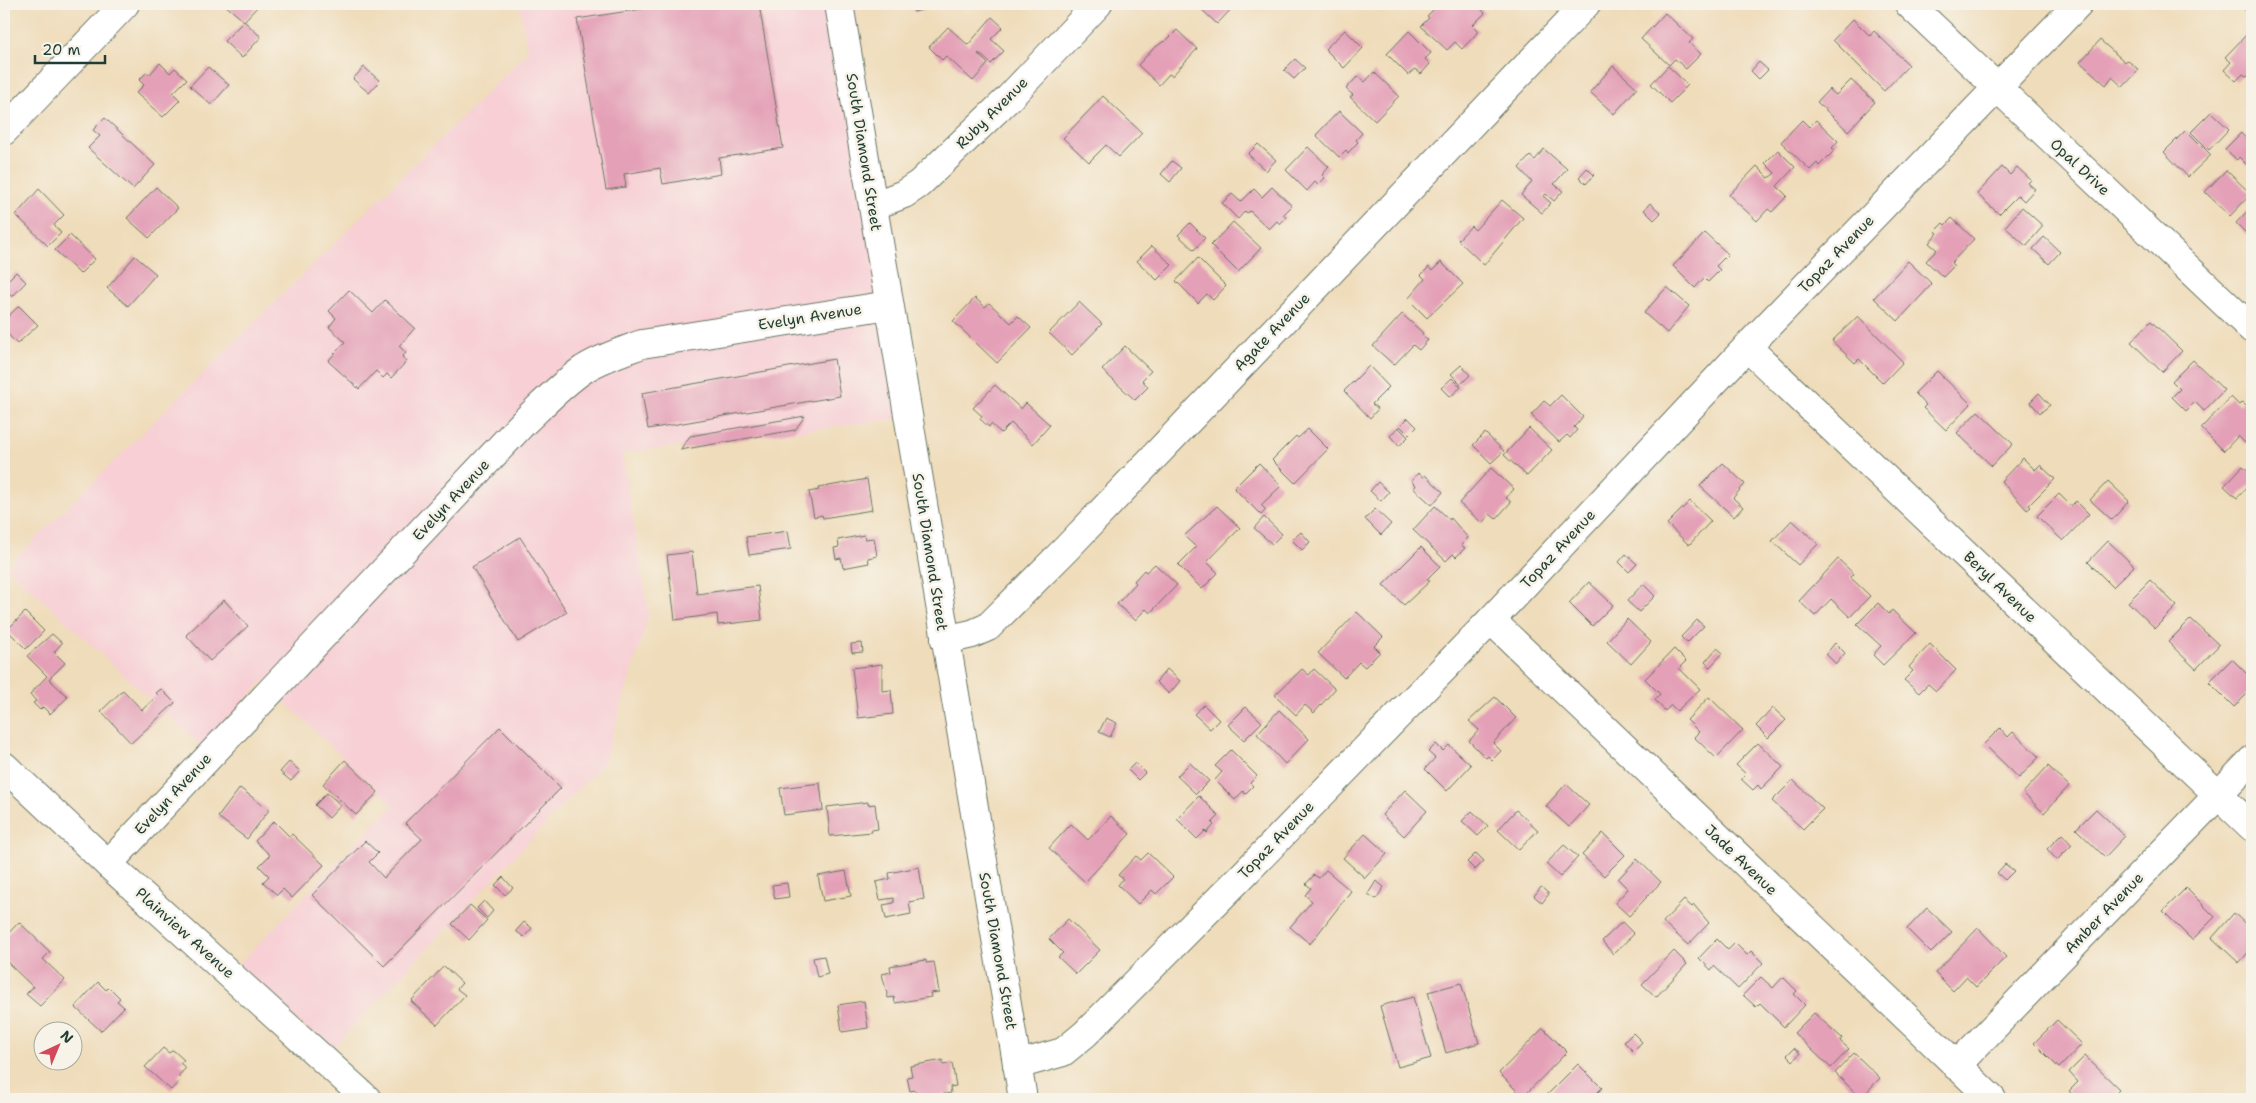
<svg xmlns="http://www.w3.org/2000/svg" width="2256" height="1103" font-family="'Shantell Sans',sans-serif">
  <style>
    .built { fill: #f7cfd5 }
    .building { fill: #e4a0b7 }
    .lines { fill: none; stroke-linecap: round; stroke-linejoin: round }
    .minor-casing { stroke: #687563; stroke-width: 30 }
    .minor { stroke: #fff; stroke-width: 28 }
    .labels { text-anchor: middle; dominant-baseline: central; stroke-width: 5; stroke-linejoin: round; paint-order: stroke }
    .street-label { font-size: 15px; fill: #1f3d34; stroke: #f7f3e8 }
  </style>
  <rect width="100%" height="100%" fill="#f7f3e8"/>
  <filter id="ink" filterUnits="userSpaceOnUse"><feTurbulence type="fractalNoise" baseFrequency=".02" numOctaves="2"/><feDisplacementMap in="SourceGraphic" scale="10" xChannelSelector="R" yChannelSelector="G"/><feConvolveMatrix kernelMatrix="1 2 1 2 8 2 1 2 1" color-interpolation-filters="sRGB"/></filter>
  <filter id="wash" filterUnits="userSpaceOnUse"><feTurbulence type="fractalNoise" baseFrequency=".0096" numOctaves="4" result="noise"/><feDisplacementMap in="SourceGraphic" scale="20" xChannelSelector="R" yChannelSelector="G"/><feGaussianBlur stdDeviation="1.12" result="paint"/><feColorMatrix in="noise" values="0 0 0 0 0 0 0 0 0 0 0 0 0 0 0 0 0 1.4 0 .05"/><feComposite in="paint" operator="in"/></filter>
  <g filter="url(#wash)">
    <rect width="100%" height="100%" fill="#efdcba"/>
    <polygon class="built" points="519,4 854,4 918,416 622,453 649,614 604,762 330,1051 237,966 393,805 263,681 202,747 7,567 528,52"/>
    <g id="blocks">
      <g class="building">
        <polygon points="224,4 260,4 244,21 261,37 242,58 224,41 244,21"/>
        <polygon points="674,4 759,4 783,148 719,158 721,174 663,184 660,168 624,174 626,187 606,190 577,19"/>
        <polygon points="912,4 943,4 914,12"/>
        <polygon points="1196,4 1236,4 1217,24"/>
        <polygon points="1439,4 1476,4 1485,13 1473,25 1479,31 1462,49 1455,42 1447,50 1421,26 1429,18 1427,16"/>
        <polygon points="2239,4 2252,4 2252,17"/>
        <polygon points="1665,13 1693,39 1689,43 1701,54 1686,69 1675,59 1669,65 1641,39"/>
        <polygon points="992,17 1003,27 991,39 1004,51 991,64 979,53 978,54 988,64 973,81 946,56 942,60 929,47 948,27 968,45"/>
        <polygon points="1853,19 1870,36 1874,31 1909,65 1884,91 1833,40"/>
        <polygon points="1177,30 1197,49 1172,76 1169,74 1159,85 1138,65 1153,49 1164,41 1165,42"/>
        <polygon points="1345,30 1363,48 1344,68 1325,49"/>
        <polygon points="1409,31 1431,53 1425,59 1430,64 1421,74 1415,69 1408,75 1387,54"/>
        <polygon points="2249,32 2252,35 2252,72 2247,77 2243,74 2236,81 2224,70 2231,62 2225,57"/>
        <polygon points="2100,40 2125,62 2127,60 2139,70 2123,87 2112,77 2106,85 2080,62"/>
        <polygon points="1295,59 1305,68 1294,79 1284,70"/>
        <polygon points="1759,62 1768,70 1759,79 1751,71"/>
        <polygon points="160,63 170,73 175,68 187,79 173,93 180,100 163,117 136,93 144,85 139,80 147,72 149,75"/>
        <polygon points="1613,66 1637,88 1614,114 1590,92"/>
        <polygon points="1668,66 1688,85 1670,103 1651,84"/>
        <polygon points="208,67 229,85 211,105 190,86"/>
        <polygon points="364,67 380,81 369,93 353,79"/>
        <polygon points="1374,72 1399,96 1375,121 1350,97 1353,95 1346,89 1358,76 1365,82"/>
        <polygon points="1851,80 1875,102 1848,131 1817,102 1829,89 1836,95"/>
        <polygon points="1103,96 1142,133 1119,157 1106,145 1089,162 1063,138"/>
        <polygon points="1339,111 1362,133 1356,140 1358,142 1348,153 1346,150 1339,157 1316,135"/>
        <polygon points="2211,112 2229,129 2209,150 2191,132"/>
        <polygon points="105,118 155,165 133,189 88,148 100,136 93,130"/>
        <polygon points="1802,120 1809,127 1816,120 1838,141 1832,148 1835,150 1819,166 1817,163 1810,170 1781,142"/>
        <polygon points="2186,130 2211,155 2188,177 2164,152"/>
        <polygon points="2241,133 2252,145 2252,159 2247,165 2239,157 2237,160 2225,149"/>
        <polygon points="1258,144 1276,160 1266,171 1248,154"/>
        <polygon points="1308,147 1329,167 1322,175 1325,178 1318,185 1315,182 1307,191 1286,170"/>
        <polygon points="1544,149 1567,169 1554,184 1563,191 1554,201 1546,194 1543,196 1551,203 1542,213 1521,195 1532,182 1519,168 1530,156 1535,160"/>
        <polygon points="1778,150 1795,167 1777,186 1787,196 1772,212 1768,209 1757,221 1729,195 1757,166 1769,178 1775,173 1765,163"/>
        <polygon points="1172,161 1181,168 1170,182 1161,174"/>
        <polygon points="2002,167 2010,175 2017,167 2031,180 2028,183 2035,189 2024,201 2018,195 1999,214 1977,194"/>
        <polygon points="1587,168 1594,175 1586,184 1579,177"/>
        <polygon points="2226,170 2251,194 2230,216 2205,192"/>
        <polygon points="156,187 178,208 149,238 127,218"/>
        <polygon points="1272,187 1292,206 1283,215 1286,217 1280,224 1277,221 1269,229 1250,211 1247,213 1245,211 1238,219 1222,203 1232,194 1241,202 1254,189 1262,197"/>
        <polygon points="39,189 64,215 54,225 61,233 48,246 16,215"/>
        <polygon points="1502,200 1523,218 1484,265 1458,240 1471,226 1475,230"/>
        <polygon points="1650,203 1661,213 1654,220 1644,210"/>
        <polygon points="2252,206 2252,239 2236,223"/>
        <polygon points="2022,207 2043,226 2026,246 2005,227"/>
        <polygon points="1952,218 1974,239 1951,263 1954,266 1943,277 1926,261 1937,250 1929,243 1938,233 1935,231 1943,223 1945,225"/>
        <polygon points="1233,222 1261,248 1238,272 1211,245"/>
        <polygon points="1190,223 1205,238 1194,250 1178,235"/>
        <polygon points="1705,233 1728,254 1716,266 1720,270 1708,282 1704,278 1695,288 1673,266"/>
        <polygon points="70,235 95,259 80,274 55,250"/>
        <polygon points="2044,237 2060,252 2049,264 2033,249"/>
        <polygon points="1152,246 1172,265 1157,280 1137,261"/>
        <polygon points="135,256 156,274 128,306 107,288"/>
        <polygon points="1198,258 1226,286 1213,300 1207,294 1198,303 1176,281"/>
        <polygon points="1908,261 1932,284 1898,321 1874,298"/>
        <polygon points="1441,262 1463,284 1427,318 1408,299 1425,279 1421,275 1429,267 1432,271"/>
        <polygon points="16,272 26,282 12,297 4,288 4,284"/>
        <polygon points="1667,287 1689,306 1667,333 1644,313"/>
        <polygon points="349,290 373,313 385,300 415,328 399,346 406,353 402,357 407,361 391,378 387,374 383,378 376,371 359,389 328,361 345,342 329,327 336,318 329,311"/>
        <polygon points="975,298 985,307 989,303 1011,323 1018,316 1031,328 997,363 953,321"/>
        <polygon points="1079,302 1102,324 1072,355 1049,333"/>
        <polygon points="19,306 38,325 17,344 4,330 4,320"/>
        <polygon points="1402,314 1423,333 1422,335 1428,340 1419,350 1413,345 1394,365 1373,346"/>
        <polygon points="1858,316 1903,362 1883,383 1859,359 1855,363 1832,341"/>
        <polygon points="2151,321 2182,351 2162,372 2131,342"/>
        <polygon points="1125,346 1151,371 1142,380 1148,387 1135,400 1102,370"/>
        <polygon points="834,359 840,396 648,429 642,393"/>
        <polygon points="2193,360 2224,390 2204,411 2195,402 2186,411 2172,397 2180,389 2172,381"/>
        <polygon points="1461,365 1470,375 1461,384 1451,374"/>
        <polygon points="1369,366 1389,387 1372,404 1378,409 1370,418 1344,391"/>
        <polygon points="1937,371 1971,404 1946,430 1923,408 1926,405 1915,393"/>
        <polygon points="1452,378 1461,387 1450,397 1441,388"/>
        <polygon points="995,385 1021,409 1026,403 1050,425 1033,444 1011,423 1001,433 991,424 989,427 980,419 982,416 973,408"/>
        <polygon points="2039,393 2050,405 2040,413 2030,402"/>
        <polygon points="1561,395 1583,417 1574,427 1577,430 1570,438 1567,435 1559,442 1531,415 1544,401 1550,406"/>
        <polygon points="2231,397 2239,405 2242,402 2252,412 2252,438 2246,444 2238,436 2224,451 2201,428"/>
        <polygon points="1978,411 2013,444 1992,466 1957,433"/>
        <polygon points="805,416 795,430 680,450 690,436"/>
        <polygon points="1408,418 1417,427 1409,435 1400,426"/>
        <polygon points="1398,427 1408,437 1399,446 1390,436"/>
        <polygon points="1529,428 1552,450 1527,476 1504,455"/>
        <polygon points="1308,429 1328,449 1295,483 1272,460 1296,436 1298,438"/>
        <polygon points="1485,433 1504,451 1491,463 1473,445"/>
        <polygon points="2023,458 2035,470 2040,465 2055,479 2029,505 2031,507 2027,510 2001,481"/>
        <polygon points="1259,463 1281,486 1261,505 1266,510 1261,515 1234,488"/>
        <polygon points="1723,463 1745,484 1733,498 1743,507 1734,517 1700,486"/>
        <polygon points="2243,466 2252,475 2252,482 2237,498 2224,486"/>
        <polygon points="1491,468 1514,489 1506,498 1511,502 1496,519 1490,514 1482,523 1459,503"/>
        <polygon points="1418,473 1423,477 1425,475 1443,492 1432,505 1413,488 1416,486 1411,481"/>
        <polygon points="867,479 872,510 823,518 822,515 814,517 809,492 819,490 818,488"/>
        <polygon points="2108,481 2129,501 2112,520 2090,500"/>
        <polygon points="1378,482 1389,492 1381,501 1370,491"/>
        <polygon points="2059,494 2071,506 2076,501 2089,514 2063,541 2037,516"/>
        <polygon points="1690,501 1711,521 1689,545 1667,524"/>
        <polygon points="1217,506 1240,528 1207,562 1218,573 1202,589 1178,565 1196,547 1184,536"/>
        <polygon points="1435,506 1450,520 1451,518 1468,538 1461,545 1465,548 1456,557 1453,554 1446,561 1413,530"/>
        <polygon points="1375,509 1391,524 1381,535 1365,519"/>
        <polygon points="1264,517 1282,534 1272,544 1254,528"/>
        <polygon points="1792,520 1818,544 1798,565 1772,541"/>
        <polygon points="788,531 791,549 749,555 746,537"/>
        <polygon points="1301,532 1310,542 1302,550 1292,540"/>
        <polygon points="864,535 865,539 874,538 877,556 868,558 869,563 843,568 841,558 836,559 834,548 839,547 838,540"/>
        <polygon points="520,537 567,612 518,642 472,567"/>
        <polygon points="2108,541 2134,566 2113,587 2088,562"/>
        <polygon points="1421,547 1440,566 1427,579 1430,581 1404,605 1383,585"/>
        <polygon points="692,552 697,594 758,586 762,620 718,625 717,614 675,620 667,555"/>
        <polygon points="1626,554 1637,564 1629,572 1619,562"/>
        <polygon points="1838,559 1854,574 1850,577 1870,596 1850,617 1831,599 1815,616 1799,601"/>
        <polygon points="1155,564 1177,585 1150,613 1146,609 1135,620 1117,604 1136,583 1134,581 1144,570 1146,572"/>
        <polygon points="2150,580 2177,606 2155,628 2128,602"/>
        <polygon points="1589,582 1613,605 1592,626 1569,603"/>
        <polygon points="1643,584 1655,596 1639,612 1627,601"/>
        <polygon points="224,600 248,626 210,661 186,635"/>
        <polygon points="1878,603 1889,614 1892,610 1916,633 1883,665 1873,655 1881,646 1857,624"/>
        <polygon points="25,612 44,631 26,649 7,630"/>
        <polygon points="1357,612 1383,637 1374,646 1380,652 1365,667 1359,662 1344,678 1318,653"/>
        <polygon points="1627,619 1651,642 1631,664 1607,641"/>
        <polygon points="2191,619 2219,645 2196,669 2168,642"/>
        <polygon points="1697,620 1704,626 1687,643 1681,637"/>
        <polygon points="52,634 62,643 54,652 65,663 49,679 68,697 50,714 43,707 40,710 33,703 36,701 30,694 47,676 27,656"/>
        <polygon points="862,643 863,652 852,653 851,644"/>
        <polygon points="1835,643 1845,653 1836,664 1826,654"/>
        <polygon points="1930,644 1956,670 1936,691 1928,684 1919,693 1904,680 1913,671 1909,667"/>
        <polygon points="1717,648 1723,653 1710,667 1705,662"/>
        <polygon points="1674,649 1686,661 1679,668 1700,689 1677,711 1671,705 1665,711 1655,700 1660,694 1645,679"/>
        <polygon points="2232,659 2252,679 2252,689 2234,707 2209,682"/>
        <polygon points="882,664 882,691 891,690 893,714 858,718 852,668"/>
        <polygon points="1167,669 1180,681 1169,694 1156,682"/>
        <polygon points="1302,669 1309,675 1314,669 1335,689 1314,713 1305,705 1296,715 1275,695"/>
        <polygon points="161,689 175,703 131,743 101,711 123,690 142,710 158,695 156,693"/>
        <polygon points="1495,697 1516,718 1493,743 1501,751 1492,760 1488,756 1486,758 1469,741 1479,730 1469,721"/>
        <polygon points="1709,697 1743,730 1716,758 1694,737 1699,732 1687,720"/>
        <polygon points="1204,705 1219,720 1210,729 1194,714"/>
        <polygon points="1246,707 1262,722 1244,740 1228,725"/>
        <polygon points="1773,708 1786,720 1768,738 1756,726"/>
        <polygon points="1279,710 1309,739 1285,764 1257,734"/>
        <polygon points="1106,718 1117,723 1110,737 1099,732"/>
        <polygon points="500,727 561,788 384,966 312,895 365,841 378,853 369,862 384,878 422,839 405,823"/>
        <polygon points="2000,728 2008,737 2013,732 2039,757 2019,778 1984,744"/>
        <polygon points="1758,743 1783,767 1761,789 1758,785 1753,790 1741,779 1746,774 1736,765"/>
        <polygon points="1436,744 1443,751 1449,745 1471,765 1447,791 1425,769 1435,758 1428,752"/>
        <polygon points="1231,750 1257,776 1250,783 1253,786 1245,794 1243,791 1235,800 1215,780 1222,772 1215,766"/>
        <polygon points="345,760 378,792 356,815 323,784"/>
        <polygon points="289,762 300,771 291,781 280,772"/>
        <polygon points="1135,763 1145,773 1138,780 1128,770"/>
        <polygon points="1190,763 1209,781 1196,794 1177,776"/>
        <polygon points="2048,766 2069,786 2044,813 2023,793"/>
        <polygon points="1793,780 1823,809 1803,829 1772,801"/>
        <polygon points="820,783 823,810 784,815 780,788"/>
        <polygon points="1566,784 1589,805 1569,827 1546,806"/>
        <polygon points="240,788 269,810 247,839 218,817"/>
        <polygon points="1405,790 1427,811 1404,836 1382,815"/>
        <polygon points="327,793 341,805 329,818 315,805"/>
        <polygon points="1199,796 1219,816 1212,823 1214,825 1207,833 1205,831 1197,839 1177,819"/>
        <polygon points="868,802 868,805 875,804 878,829 871,830 872,832 830,836 827,807"/>
        <polygon points="2096,809 2125,836 2105,857 2076,829"/>
        <polygon points="1516,810 1538,830 1519,850 1498,830"/>
        <polygon points="1472,811 1488,826 1478,836 1462,821"/>
        <polygon points="1111,816 1130,834 1085,882 1049,848 1071,824 1088,840"/>
        <polygon points="274,821 289,836 292,834 324,865 292,898 283,889 277,895 263,882 269,876 259,866 270,855 255,841"/>
        <polygon points="1603,833 1625,855 1604,876 1582,855"/>
        <polygon points="1365,834 1387,854 1365,878 1343,858"/>
        <polygon points="2062,834 2072,845 2057,860 2047,849"/>
        <polygon points="1564,845 1578,857 1560,877 1546,864"/>
        <polygon points="1148,853 1173,877 1156,894 1152,890 1138,904 1118,885 1123,879 1118,875 1136,856 1141,860"/>
        <polygon points="1476,853 1484,861 1475,870 1467,862"/>
        <polygon points="1637,859 1661,882 1629,916 1615,903 1628,889 1618,879"/>
        <polygon points="2005,864 2014,871 2005,880 1997,873"/>
        <polygon points="919,867 924,899 909,902 911,914 886,919 883,905 894,903 894,898 880,900 876,882 890,879 889,873"/>
        <polygon points="1326,870 1351,891 1310,944 1290,927 1312,901 1305,895 1311,888 1306,884 1314,875 1319,878"/>
        <polygon points="846,871 851,896 823,901 818,876"/>
        <polygon points="503,877 513,888 505,895 495,885"/>
        <polygon points="1376,881 1384,887 1376,899 1368,894"/>
        <polygon points="787,883 789,897 775,899 772,885"/>
        <polygon points="1541,887 1549,894 1542,903 1534,896"/>
        <polygon points="2186,888 2215,917 2192,940 2163,911"/>
        <polygon points="1684,900 1692,907 1694,905 1709,923 1688,945 1663,922"/>
        <polygon points="484,901 493,911 487,918 477,908"/>
        <polygon points="470,905 487,920 469,940 452,924"/>
        <polygon points="1927,908 1952,932 1931,953 1907,929"/>
        <polygon points="2234,913 2252,930 2252,948 2239,963 2212,938"/>
        <polygon points="1068,919 1100,950 1076,974 1058,957 1063,953 1049,939"/>
        <polygon points="19,922 50,952 43,959 65,980 40,1006 26,994 33,987 4,959 4,938"/>
        <polygon points="524,922 532,928 524,937 516,931"/>
        <polygon points="1622,922 1634,934 1613,954 1602,941"/>
        <polygon points="1978,928 2006,957 1976,987 1966,977 1953,991 1935,973"/>
        <polygon points="1717,939 1728,950 1735,943 1747,955 1751,951 1763,963 1738,989 1714,966 1711,970 1699,958"/>
        <polygon points="1674,951 1687,964 1656,997 1642,984"/>
        <polygon points="824,956 828,974 817,977 813,958"/>
        <polygon points="926,960 926,963 934,962 939,992 930,993 931,997 895,1003 894,997 888,998 882,974 891,972 890,966"/>
        <polygon points="444,966 462,983 457,989 465,995 437,1025 411,1001"/>
        <polygon points="1761,977 1773,988 1783,977 1797,991 1794,994 1805,1005 1784,1027 1760,1003 1756,1007 1743,995"/>
        <polygon points="98,982 106,990 109,987 120,998 117,1001 124,1007 101,1031 75,1007"/>
        <polygon points="1461,983 1479,1043 1446,1053 1428,992"/>
        <polygon points="1413,997 1431,1058 1398,1067 1380,1006"/>
        <polygon points="864,1001 868,1028 842,1032 838,1005"/>
        <polygon points="1814,1013 1842,1038 1840,1041 1849,1049 1831,1068 1794,1033"/>
        <polygon points="2057,1020 2082,1044 2059,1068 2034,1043"/>
        <polygon points="1543,1028 1567,1052 1523,1097 1499,1073"/>
        <polygon points="1633,1033 1642,1042 1633,1051 1624,1042"/>
        <polygon points="163,1048 169,1053 173,1050 184,1060 180,1063 186,1068 178,1076 181,1079 171,1090 145,1067"/>
        <polygon points="1794,1048 1800,1053 1793,1061 1787,1055"/>
        <polygon points="1854,1053 1880,1078 1861,1098 1835,1073"/>
        <polygon points="2085,1056 2119,1089 2109,1099 2077,1099 2069,1091 2078,1082 2069,1072"/>
        <polygon points="943,1060 943,1065 952,1063 956,1086 950,1087 951,1093 917,1099 915,1090 910,1091 907,1077 912,1076 910,1066"/>
        <polygon points="1578,1064 1602,1088 1591,1099 1543,1099"/>
      </g>
    </g>
  </g>
  <g filter="url(#ink)">
    <use href="#blocks" fill-opacity="0" stroke="#687563" stroke-width="1"/>
    <g class="lines">
      <g class="minor-casing">
        <g id="minor">
          <polyline points="839,4 1023,1099"/>
          <polyline points="1909,4 2252,329"/>
          <polyline points="4,131 125,4"/>
          <polyline points="873,206 904,194 919,184 1009,98 1098,4"/>
          <polyline points="1747,347 2252,827"/>
          <polyline points="1491,620 1992,1099"/>
          <polyline points="945,640 972,634 988,627 1065,550 1586,4"/>
          <polyline points="4,766 108,864 367,1099"/>
          <path d="M108 864 525 421C544 403 562 384 584 369 601 358 623 351 642 344L889 305"/>
          <polyline points="1017,1065 1063,1052 1085,1034 1241,877 1491,620 1747,347 2078,4"/>
          <polyline points="1956,1066 2252,760"/>
        </g>
      </g>
      <use href="#minor" class="minor"/>
    </g>
  </g>
  <g class="labels">
    <g class="street-label">
      <text transform="translate(992 113) rotate(-45)">Ruby Avenue</text>
      <text transform="translate(864 152) rotate(81)">South Diamond Street</text>
      <text transform="translate(2080 167) rotate(43)">Opal Drive</text>
      <text transform="translate(1836 254) rotate(-46)">Topaz Avenue</text>
      <text transform="translate(810 317) rotate(-9)">Evelyn Avenue</text>
      <text transform="translate(1272 332) rotate(-46)">Agate Avenue</text>
      <text transform="translate(451 500) rotate(-47)">Evelyn Avenue</text>
      <text transform="translate(1558 549) rotate(-47)">Topaz Avenue</text>
      <text transform="translate(930 552) rotate(81)">South Diamond Street</text>
      <text transform="translate(2000 587) rotate(44)">Beryl Avenue</text>
      <text transform="translate(173 794) rotate(-47)">Evelyn Avenue</text>
      <text transform="translate(1276 840) rotate(-46)">Topaz Avenue</text>
      <text transform="translate(1741 860) rotate(44)">Jade Avenue</text>
      <text transform="translate(2104 913) rotate(-46)">Amber Avenue</text>
      <text transform="translate(185 933) rotate(42)">Plainview Avenue</text>
      <text transform="translate(998 951) rotate(80)">South Diamond Street</text>
    </g>
  </g>
  <rect width="2256" height="1103" fill="none" stroke="#f7f3e8" stroke-width="20"/>
  <g transform="translate(58 1046) rotate(44)"><circle r="24" fill="#f7f3e8" stroke="#a1aaa0"/>
  <path d="M0-4L9 19L0 12L-9 19Z" fill="#d1495b"/>
  <text y="-8" font-size="14" font-weight="bold" text-anchor="middle" fill="#1f3d34">N</text>
  </g>
  <path d="M35 55v8h70v-8" fill="none" stroke="#1f3d34" stroke-width="2.5"/>
  <text x="42" y="55" font-size="15" fill="#1f3d34" stroke="#f7f3e8" stroke-width="4" paint-order="stroke">20 m</text>
</svg>
